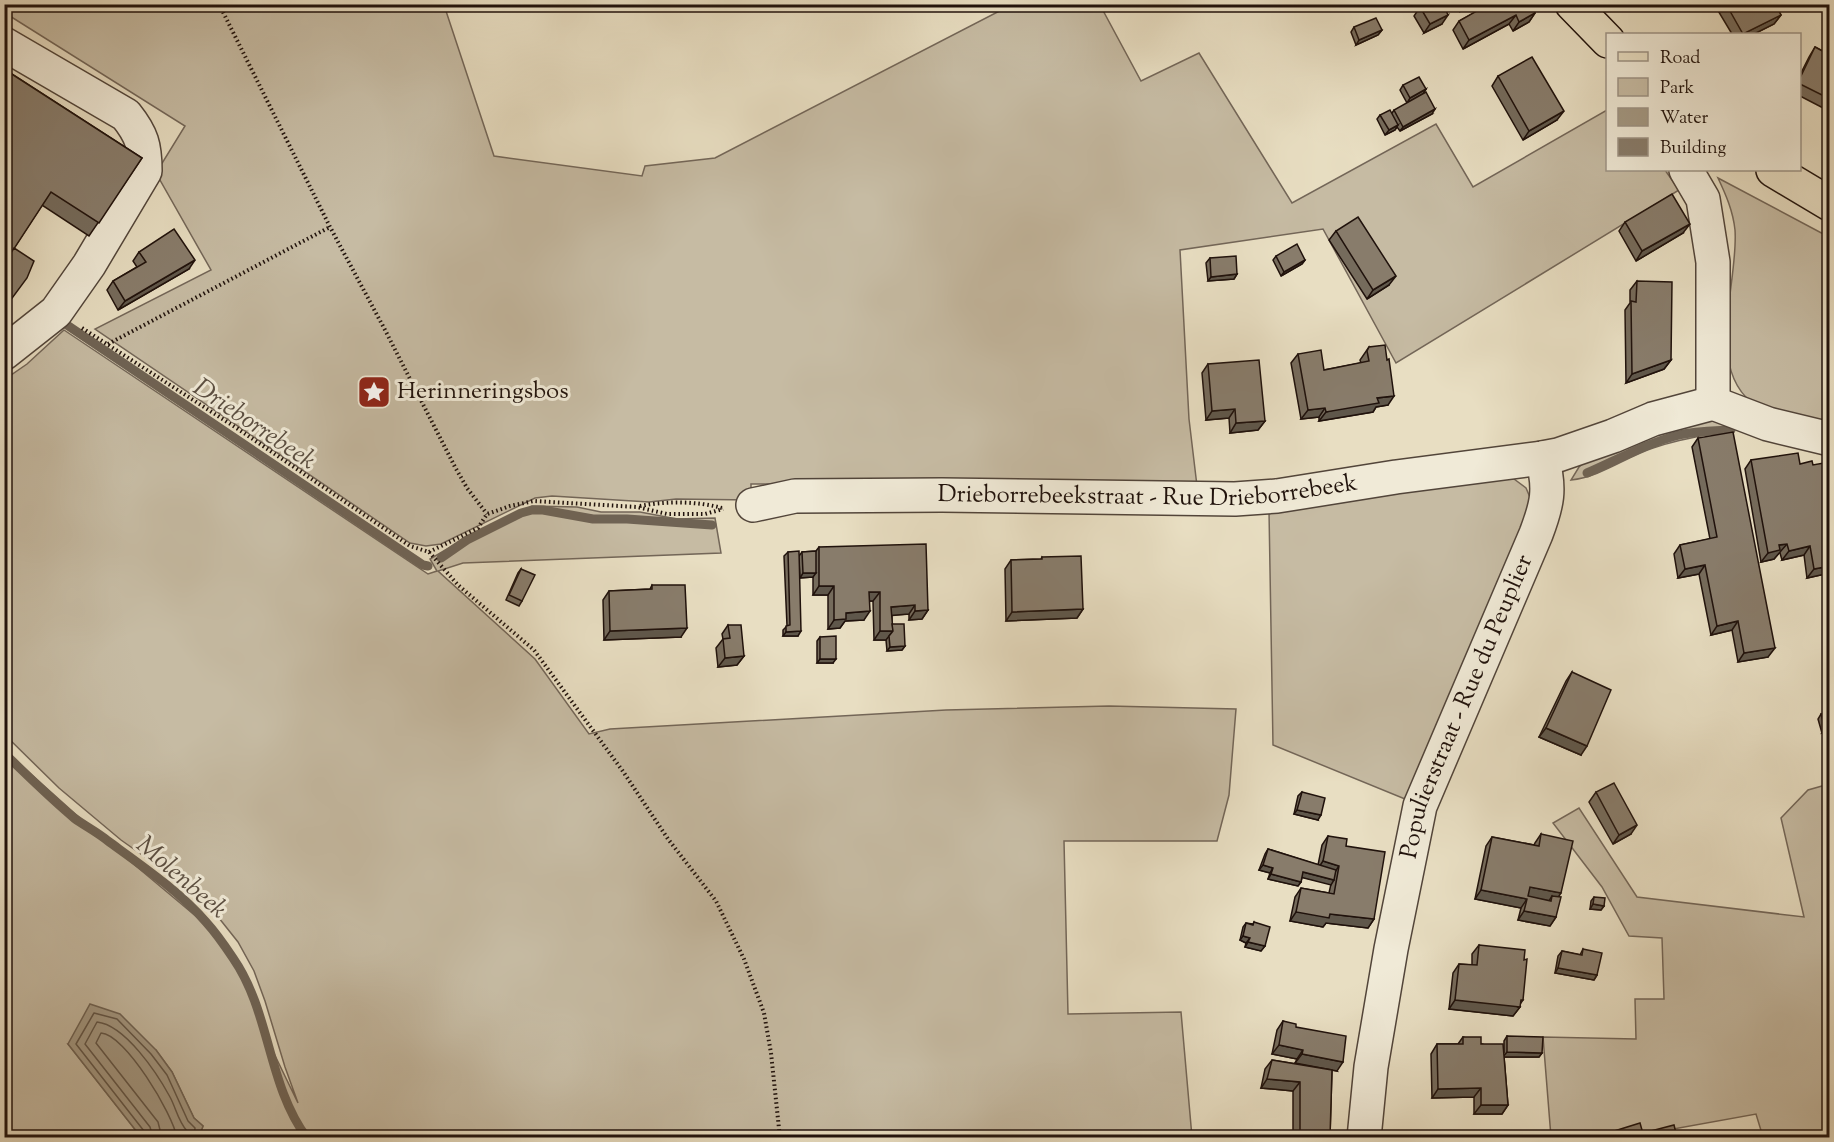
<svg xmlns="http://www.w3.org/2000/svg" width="1834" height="1142" font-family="'Sorts Mill Goudy',serif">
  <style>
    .green { fill: #c6bba3; stroke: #736658; stroke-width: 1.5 }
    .water { fill: #a49984; stroke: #6f6354; stroke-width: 1.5 }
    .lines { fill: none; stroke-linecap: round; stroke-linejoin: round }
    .shore { stroke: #625648; stroke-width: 1.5 }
    .stream { stroke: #6f6354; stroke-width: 9 }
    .minor-casing { stroke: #52453a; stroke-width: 36 }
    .major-casing { stroke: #20120c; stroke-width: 36 }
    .path { stroke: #20120c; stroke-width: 4; stroke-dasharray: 1.5 3; stroke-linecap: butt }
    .minor { stroke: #f0ead7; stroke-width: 33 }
    .major { stroke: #e8dec2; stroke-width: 33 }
    .wall { fill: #756b5c; stroke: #20120c; stroke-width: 1.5 }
    .shaded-wall { fill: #5f574b; stroke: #20120c; stroke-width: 1.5 }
    .building { fill: #887c6b; stroke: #20120c; stroke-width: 1.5 }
    .labels { text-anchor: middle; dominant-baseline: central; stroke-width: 6; stroke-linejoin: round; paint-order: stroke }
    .poi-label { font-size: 24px; fill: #20120c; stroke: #f0ead7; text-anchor: start }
    .street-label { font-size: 24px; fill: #20120c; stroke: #f0ead7 }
    .water-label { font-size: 26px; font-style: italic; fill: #5b4f42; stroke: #f0ead7 }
  </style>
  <rect width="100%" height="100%" fill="#e8dec2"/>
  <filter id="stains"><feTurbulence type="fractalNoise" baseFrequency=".00333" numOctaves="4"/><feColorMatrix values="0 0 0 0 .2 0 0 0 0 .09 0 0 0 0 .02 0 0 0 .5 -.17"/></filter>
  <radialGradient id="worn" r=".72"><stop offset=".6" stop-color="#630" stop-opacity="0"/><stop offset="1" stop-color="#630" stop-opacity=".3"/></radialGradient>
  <g class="green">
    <polygon points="4,5 444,5 494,156 642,176 645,166 715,158 1011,5 1100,5 1141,81 1199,53 1292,203 1436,124 1473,187 1607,110 1608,170 1665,170 1679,190 1396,363 1323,229 1180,250 1189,419 1197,486 942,483 751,484 751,500 676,499 649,502 552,496 535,498 441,544 426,546 410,543 95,329 211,270 156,173 185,126 5,13"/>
    <path d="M1718 178 1829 237V424C1814 421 1769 414 1758 407 1702 372 1739 283 1735 230 1733 211 1726 195 1718 178Z"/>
    <polygon points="64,330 428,574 437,571 430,559 469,536 532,506 577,507 601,512 640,512 677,519 715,518 721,553 463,563 438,571 535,659 589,734 610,729 946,710 1109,706 1236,709 1229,795 1217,841 1064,841 1068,1014 1181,1012 1192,1137 199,1137 203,1126 194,1118 172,1072 156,1050 68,1044 141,1137 5,1137 5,751 100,836 216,933 250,987 267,1039 298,1103 285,1067 265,1001 254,971 238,942 211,908 189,888 121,840 59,788 5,735 4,380 27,364"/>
    <path d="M1718 421 1733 425 1731 430C1705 435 1678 439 1653 448 1626 457 1600 477 1571 480L1579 467 1589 458 1694 422Z"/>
    <polygon points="1510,476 1526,488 1532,502 1405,799 1273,745 1269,511"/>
    <polygon points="1829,784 1829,1137 1763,1137 1756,1114 1629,1137 1551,1137 1543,1037 1636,1039 1635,999 1664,999 1662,938 1629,936 1602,887 1553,823 1579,808 1637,897 1804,917 1781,818 1808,790"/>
  </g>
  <polygon class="water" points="90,1004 120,1014 156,1050 172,1072 194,1118 203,1126 199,1137 141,1137 68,1044"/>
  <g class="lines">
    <g class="shore">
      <polyline points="146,1138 144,1131 76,1044 94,1013 117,1019 151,1054 167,1075 188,1121 195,1128 194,1138"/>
      <path d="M153 1138 150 1127 85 1044 97 1022C125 1025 157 1073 170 1097 176 1108 178 1121 187 1131L186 1138"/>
      <path d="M162 1138 158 1122 96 1043 101 1033C125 1034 173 1114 177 1138"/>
    </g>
    <g class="stream">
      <polyline points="58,319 423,565 428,566"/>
      <path d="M1587 473C1617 460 1647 443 1679 435 1696 431 1714 431 1731 430"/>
      <polyline points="441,558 467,540 521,513 532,510 543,510 593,519 627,519 712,525"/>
      <path d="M4 753C27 775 50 798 74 818 85 826 97 832 108 841 141 865 179 891 206 922 216 933 225 946 233 958 271 1013 267 1084 307 1138"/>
    </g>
    <g class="minor-casing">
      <g id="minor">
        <path d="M4 44 126 115C142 135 145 146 145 171L89 265 56 312 4 353"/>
        <polyline points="1686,170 1703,199 1713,262 1713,403"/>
        <polyline points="1713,403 1768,424 1830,439"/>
        <path id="s1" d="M753 505 795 496 942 495 1235 499 1277 496 1396 477 1542 458 1558 455 1613 436 1653 419 1713 403"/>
        <path id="s2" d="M1364 1138 1371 1067 1391 949 1420 806 1536 534C1547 505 1551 489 1542 458"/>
      </g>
    </g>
    <g class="major-casing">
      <g id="major">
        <polyline points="1572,4 1608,41"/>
        <polyline points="1773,170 1830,204"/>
      </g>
    </g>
    <g class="path">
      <polyline points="219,4 330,227 384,328 455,467 467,488 487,514"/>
      <polyline points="82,328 238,429 410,546 429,552 458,585 534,650 622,770 668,839 716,901 744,959 764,1013 771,1053 780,1138"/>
      <polyline points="108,344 330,227"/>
      <path d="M640 506C665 501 697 501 722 508"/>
      <polyline points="429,552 478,528 487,514 510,506 534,501 637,507 667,514 705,514 723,509"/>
    </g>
    <use href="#minor" class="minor"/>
    <use href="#major" class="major"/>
  </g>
  <g class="wall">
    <polygon points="1425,4 1448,4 1444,7 1442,24 1424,33 1414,16 1420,7"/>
    <polygon points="1458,4 1531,4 1535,13 1529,22 1513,31 1509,24 1463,49 1453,30 1459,21 1476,12 1472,5 1461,11"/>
    <polygon points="1714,4 1775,4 1781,15 1774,24 1754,34 1732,34"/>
    <polygon points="1354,27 1382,30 1378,35 1356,45 1351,32"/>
    <polygon points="1815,47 1830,55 1830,106 1827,110 1800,96 1800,75 1809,57"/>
    <polygon points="4,69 142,158 89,236 42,205 14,248 4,310"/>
    <polygon points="1498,76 1557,120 1523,140 1492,86"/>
    <polygon points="1403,85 1426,89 1423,94 1407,103 1400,90"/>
    <polygon points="1394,110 1432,114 1400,131 1397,127 1395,130 1385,135 1377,119 1380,115 1392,113"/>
    <polygon points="1625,222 1683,233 1636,261 1619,231"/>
    <polygon points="1336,231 1389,285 1367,299 1329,240"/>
    <polygon points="139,252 189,269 118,310 107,290 113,281 137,267 133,261"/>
    <polygon points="1276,256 1305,260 1302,264 1281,276 1273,260"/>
    <polygon points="1210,258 1237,274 1234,279 1208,281 1206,263"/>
    <polygon points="1637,281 1671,360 1664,369 1626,383 1625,310 1630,303 1630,290"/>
    <polygon points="1369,347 1388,405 1376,407 1373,412 1319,421 1319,417 1301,419 1291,363 1298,354 1324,370 1361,363 1360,360"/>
    <polygon points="1208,364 1265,421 1258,430 1230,433 1229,418 1206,420 1202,373"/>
    <polygon points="1698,438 1768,657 1738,662 1732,630 1711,635 1699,574 1678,578 1674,554 1680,545 1710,539 1692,447"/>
    <polygon points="1751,460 1813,465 1830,573 1807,578 1804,555 1782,560 1780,553 1779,553 1774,559 1761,562 1745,469"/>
    <polygon points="819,547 928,610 922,619 909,620 909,614 892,615 892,624 905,646 902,650 887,651 886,640 874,640 873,601 869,601 864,620 845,621 840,628 828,629 828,595 813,595 813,577 800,578 799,561 798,636 783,636 783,630 787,626 784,556 788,552 799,556 802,552 816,551"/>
    <polygon points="1042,557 1083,609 1077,618 1006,621 1005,569 1011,560 1041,559"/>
    <polygon points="521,569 522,601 519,606 506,600 518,573"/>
    <polygon points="652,585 681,637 604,640 603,600 609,591 650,589"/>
    <polygon points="728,625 744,656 737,665 718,667 716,648 723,639 722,634"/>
    <polygon points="820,637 833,663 817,663 817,641"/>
    <polygon points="1572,672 1581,755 1539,737 1566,681"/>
    <polygon points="1821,714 1830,731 1822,733 1818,719"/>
    <polygon points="1302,792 1318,820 1294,814 1298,796"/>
    <polygon points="1596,792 1631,834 1613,844 1589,802"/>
    <polygon points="1541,834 1556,917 1550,926 1518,920 1521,908 1475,899 1486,846 1492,837 1534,845 1535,843"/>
    <polygon points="1328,836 1346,846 1374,919 1368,928 1326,923 1323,927 1290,921 1295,897 1301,888 1329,893 1331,884 1302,877 1301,882 1298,886 1268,879 1270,873 1259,870 1265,854 1268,849 1318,865 1322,845"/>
    <polygon points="1594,897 1604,906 1601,910 1590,909 1591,901"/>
    <polygon points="1254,922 1265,946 1261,951 1245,947 1246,943 1240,940 1243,927 1246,923 1253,924"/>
    <polygon points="1479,945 1520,1004 1520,1007 1513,1016 1449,1009 1453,973 1459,964 1472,965 1472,954"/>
    <polygon points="1583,949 1597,975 1594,980 1555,973 1558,956 1562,951 1580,955"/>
    <polygon points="1283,1021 1296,1027 1337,1071 1295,1063 1297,1059 1272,1054 1277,1030"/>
    <polygon points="1507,1036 1542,1053 1539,1057 1504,1057 1508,1105 1502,1114 1474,1114 1474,1097 1432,1098 1431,1054 1437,1044 1458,1044 1463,1037 1504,1052 1504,1041"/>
    <polygon points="1272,1060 1332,1070 1330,1137 1293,1137 1293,1091 1261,1088 1265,1069"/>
  </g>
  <g class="shaded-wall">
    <polygon points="1465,4 1473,4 1461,11"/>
    <polygon points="1535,13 1529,22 1513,31 1519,22"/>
    <polygon points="1448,15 1442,24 1424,33 1430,24"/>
    <polygon points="1516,15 1509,24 1463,49 1469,40"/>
    <polygon points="1781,15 1774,24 1754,34 1742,34"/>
    <polygon points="1382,30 1378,35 1356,45 1359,40"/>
    <polygon points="1426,89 1423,94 1407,103 1410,98"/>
    <polygon points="1435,109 1432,114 1400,131 1403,127"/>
    <polygon points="1564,111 1557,120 1523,140 1529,131"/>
    <polygon points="1398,125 1395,130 1385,135 1389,130"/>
    <polygon points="1690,224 1683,233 1636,261 1642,251"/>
    <polygon points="195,260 189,269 118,310 125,301"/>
    <polygon points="1305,260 1302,264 1281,276 1284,272"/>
    <polygon points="1237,274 1234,279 1208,281 1211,277"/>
    <polygon points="1396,276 1389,285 1367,299 1373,290"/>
    <polygon points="1671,360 1664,369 1626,383 1632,374"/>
    <polygon points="1394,396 1388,405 1376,407 1373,412 1319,421 1326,412 1377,398"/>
    <polygon points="1325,408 1319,417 1301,419 1308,410"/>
    <polygon points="1235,409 1229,418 1206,420 1212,411"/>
    <polygon points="1265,421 1258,430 1230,433 1236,423"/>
    <polygon points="1787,544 1774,559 1761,562 1768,553 1779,545"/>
    <polygon points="1810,546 1804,555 1782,560 1789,551"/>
    <polygon points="1705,565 1699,574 1678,578 1685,569"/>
    <polygon points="1830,566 1830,573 1807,578 1814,569"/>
    <polygon points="803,573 816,573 813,577 800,578"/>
    <polygon points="819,586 834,586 828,595 813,595"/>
    <polygon points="869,592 880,592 873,601 863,601"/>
    <polygon points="915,605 909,614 885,616 891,607"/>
    <polygon points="1083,609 1077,618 1006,621 1012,612"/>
    <polygon points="928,610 922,619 909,620 915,611"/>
    <polygon points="870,611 864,620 845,621 840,628 828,629 834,620 846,613"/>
    <polygon points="1738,621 1732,630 1711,635 1717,626"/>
    <polygon points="687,628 681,637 604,640 610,631"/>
    <polygon points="801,631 798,636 783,636 786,632"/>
    <polygon points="880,631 893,631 886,640 874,640"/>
    <polygon points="905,646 902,650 887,651 890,647"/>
    <polygon points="1775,648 1768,657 1738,662 1744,653"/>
    <polygon points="744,656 737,665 718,667 725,658"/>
    <polygon points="820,659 836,659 833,663 817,663"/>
    <polygon points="1830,727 1830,731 1822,733 1825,729"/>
    <polygon points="1546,728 1587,746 1581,755 1539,737"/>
    <polygon points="1297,810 1321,815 1318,820 1294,814"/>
    <polygon points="1637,825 1631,834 1613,844 1619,835"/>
    <polygon points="1323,861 1339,866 1333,875 1317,870"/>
    <polygon points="1263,865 1273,868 1270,873 1259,870"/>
    <polygon points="1303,872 1334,880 1331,885 1300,877"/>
    <polygon points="1271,874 1301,882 1298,886 1268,879"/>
    <polygon points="1530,887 1561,893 1555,902 1552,896 1549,901 1524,896"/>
    <polygon points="1481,890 1527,899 1521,908 1475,899"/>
    <polygon points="1593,904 1604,906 1601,910 1590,909"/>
    <polygon points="1524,911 1556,917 1550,926 1518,920"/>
    <polygon points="1296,912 1330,914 1374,919 1368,928 1326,923 1323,927 1290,921"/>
    <polygon points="1243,936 1250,938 1246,943 1240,940"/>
    <polygon points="1248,942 1265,946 1261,951 1245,947"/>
    <polygon points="1558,968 1597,975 1594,980 1555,973"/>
    <polygon points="1455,1000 1523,1000 1518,1007 1520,1007 1513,1016 1449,1009"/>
    <polygon points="1279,1045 1303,1050 1297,1059 1272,1054"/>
    <polygon points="1507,1052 1542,1053 1539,1057 1503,1057"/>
    <polygon points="1302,1054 1343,1062 1337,1071 1295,1063"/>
    <polygon points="1267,1079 1300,1082 1293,1091 1261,1088"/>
    <polygon points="1481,1088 1474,1097 1432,1098 1438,1089"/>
    <polygon points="1481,1105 1508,1105 1502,1114 1474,1114"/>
  </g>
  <g class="building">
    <polygon points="1425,4 1443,4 1448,15 1430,24 1420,7"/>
    <polygon points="1483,4 1531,4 1535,13 1519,22 1516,15 1469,40 1459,21 1484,7"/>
    <polygon points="1726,4 1775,4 1781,15 1743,34"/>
    <polygon points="1376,18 1382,30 1359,40 1354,27"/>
    <polygon points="1815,47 1830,55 1830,99 1800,84 1800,78"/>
    <polygon points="1532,57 1564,111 1529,131 1498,76"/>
    <polygon points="4,69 142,158 99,223 51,192 4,264"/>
    <polygon points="1419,77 1426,89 1410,98 1403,85"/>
    <polygon points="1426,92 1435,109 1403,127 1394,110"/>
    <polygon points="1390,110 1398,125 1389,130 1380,115"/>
    <polygon points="1672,194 1690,224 1642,251 1625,222"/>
    <polygon points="1358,217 1396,276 1373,290 1336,231"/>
    <polygon points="174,229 195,260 125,301 113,281 146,262 139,252"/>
    <polygon points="1297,244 1305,260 1284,272 1276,256"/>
    <polygon points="14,248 34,261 27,278 4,309 4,264"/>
    <polygon points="1236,256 1237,274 1211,277 1210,258"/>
    <polygon points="1637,281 1672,282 1671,360 1632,374 1631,301 1636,302"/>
    <polygon points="1385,345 1387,360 1389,359 1394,396 1377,398 1379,403 1326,412 1325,408 1308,410 1298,354 1321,350 1324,370 1369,361 1367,351 1369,347"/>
    <polygon points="1259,360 1265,421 1236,423 1235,409 1212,411 1208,364"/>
    <polygon points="1733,432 1775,648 1744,653 1738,621 1717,626 1705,565 1685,569 1680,545 1717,537 1698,438"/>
    <polygon points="1798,453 1800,464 1812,461 1813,465 1830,462 1830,566 1814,569 1810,546 1789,551 1787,544 1779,545 1780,550 1768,553 1751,460"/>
    <polygon points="926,544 928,610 915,611 915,605 891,607 893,631 880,631 880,592 869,592 870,611 846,613 846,619 834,620 834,586 819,586 819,547"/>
    <polygon points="799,551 801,631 786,632 786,626 790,625 788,552"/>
    <polygon points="816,551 816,573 803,573 802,552"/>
    <polygon points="1081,556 1083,609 1012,612 1011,560 1042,559 1042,557"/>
    <polygon points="521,569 535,575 522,601 509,595"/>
    <polygon points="652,585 685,585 687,628 610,631 609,591 652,589"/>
    <polygon points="892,624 904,624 905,646 890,647 889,636 893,631"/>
    <polygon points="728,625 741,625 744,656 725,658 723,639 730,638"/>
    <polygon points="836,636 836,659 820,659 820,637"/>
    <polygon points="1572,672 1611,690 1587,746 1546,728"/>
    <polygon points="1830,712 1830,727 1825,729 1821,714"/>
    <polygon points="1614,783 1637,825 1619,835 1596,792"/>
    <polygon points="1302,792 1325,798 1321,815 1297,810"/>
    <polygon points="1541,834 1573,841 1561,893 1530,887 1528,896 1551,901 1552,896 1561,897 1556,917 1524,911 1527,899 1481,890 1492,837 1539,846"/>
    <polygon points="1328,836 1347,839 1346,846 1385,852 1374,919 1330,914 1329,918 1296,912 1301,888 1334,894 1339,866 1323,861"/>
    <polygon points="1268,849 1336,870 1334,880 1303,872 1301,882 1271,874 1273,868 1263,865"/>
    <polygon points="1594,897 1605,898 1604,906 1593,904"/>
    <polygon points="1254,922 1270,927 1265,946 1248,942 1250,938 1243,936 1246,923 1253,925"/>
    <polygon points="1479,945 1525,950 1524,960 1527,959 1523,1000 1521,1000 1520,1007 1455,1000 1459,964 1477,965"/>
    <polygon points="1583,949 1602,953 1597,975 1558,968 1562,951 1582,955"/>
    <polygon points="1283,1021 1296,1024 1296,1027 1346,1036 1343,1062 1302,1054 1303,1050 1279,1045"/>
    <polygon points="1507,1036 1543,1037 1542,1053 1507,1052"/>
    <polygon points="1463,1037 1481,1037 1481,1044 1503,1044 1508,1105 1481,1105 1481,1088 1438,1089 1437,1044 1463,1044"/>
    <polygon points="1272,1060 1332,1070 1330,1137 1300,1137 1300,1082 1267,1079"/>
    <polygon points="1640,1123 1644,1137 1595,1137"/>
    <polygon points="1674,1125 1677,1137 1644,1137 1643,1133"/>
  </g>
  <defs>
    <g id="sight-square" transform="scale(1.725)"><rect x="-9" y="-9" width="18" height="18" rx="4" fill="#8f2418" stroke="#f0ead7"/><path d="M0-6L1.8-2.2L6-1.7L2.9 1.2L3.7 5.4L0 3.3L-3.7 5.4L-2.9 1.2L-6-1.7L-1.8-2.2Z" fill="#fff"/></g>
  </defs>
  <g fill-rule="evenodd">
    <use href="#sight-square" x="374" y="392"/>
  </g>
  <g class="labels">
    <g class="poi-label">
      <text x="397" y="392">Herinneringsbos</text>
    </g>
    <g class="street-label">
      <text stroke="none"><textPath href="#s1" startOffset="396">Drieborrebeekstraat - Rue Drieborrebeek</textPath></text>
      <text stroke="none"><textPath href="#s2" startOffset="446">Populierstraat - Rue du Peuplier</textPath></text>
    </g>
    <g class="water-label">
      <text transform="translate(254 425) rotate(34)">Drieborrebeek</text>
      <text transform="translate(181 878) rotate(41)">Molenbeek</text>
    </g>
  </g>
  <rect width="1834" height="1142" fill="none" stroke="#e8dec2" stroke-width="24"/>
  <rect x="6" y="6" width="1822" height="1130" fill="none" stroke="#20120c" stroke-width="3"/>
  <rect x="12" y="12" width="1810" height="1118" fill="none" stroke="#20120c" stroke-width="1.5"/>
  <rect x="1606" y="33" width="195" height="138" fill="#f0ead7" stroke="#9d9486" stroke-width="1.5"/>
  <rect x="1618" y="52" width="30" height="9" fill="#e8dec2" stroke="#9d9486" stroke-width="1.5"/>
  <text x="1660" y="63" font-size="18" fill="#20120c">Road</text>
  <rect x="1618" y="78" width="30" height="18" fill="#c6bba3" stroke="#9d9486" stroke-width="1.5"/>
  <text x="1660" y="93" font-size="18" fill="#20120c">Park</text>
  <rect x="1618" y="108" width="30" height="18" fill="#a49984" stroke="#9d9486" stroke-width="1.5"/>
  <text x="1660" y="123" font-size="18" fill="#20120c">Water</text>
  <rect x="1618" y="138" width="30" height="18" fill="#887c6b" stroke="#9d9486" stroke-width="1.5"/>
  <text x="1660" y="153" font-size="18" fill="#20120c">Building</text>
  <rect width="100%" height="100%" filter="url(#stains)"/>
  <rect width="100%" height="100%" fill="url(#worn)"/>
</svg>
